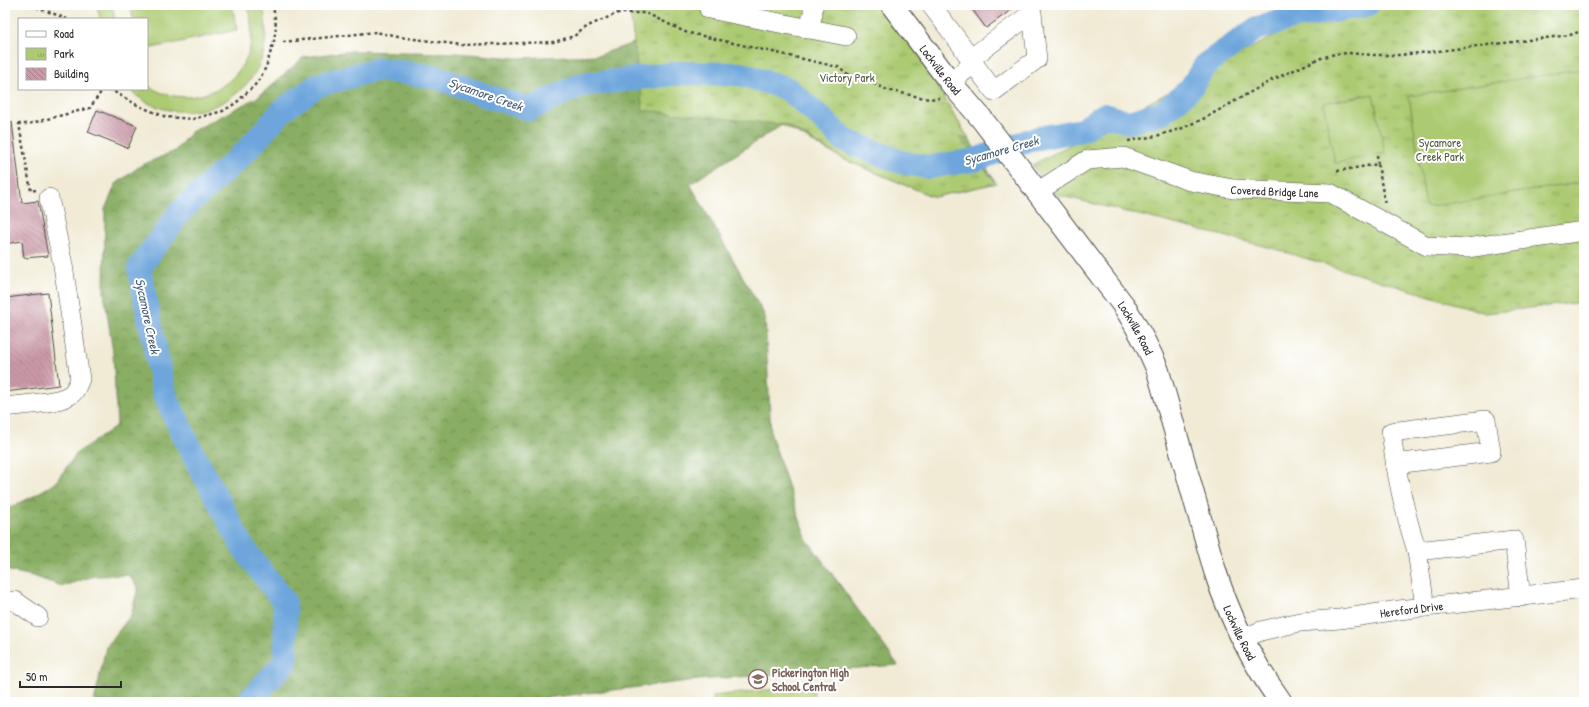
<svg xmlns="http://www.w3.org/2000/svg" width="1589" height="707" font-family="'Patrick Hand',sans-serif">
  <style>
    .forest { fill: url(#forest-crowns); stroke: #5a6c47 }
    .park { fill: url(#park-tufts); stroke: #6c7a4e }
    .garden { fill: #acca71; stroke: #6c7a4e }
    .lines { fill: none; stroke-linecap: round; stroke-linejoin: round }
    .river { stroke: #6da5dc; stroke-width: 24 }
    .building { fill: url(#building-back-hatch) }
    .minor-casing { stroke: #494844; stroke-width: 20 }
    .major-casing { stroke: #494844; stroke-width: 24 }
    .path { stroke: #494844; stroke-width: 2.5; stroke-dasharray: 3 3; stroke-linecap: butt }
    .minor { stroke: #fff; stroke-width: 19 }
    .major { stroke: #fff; stroke-width: 22 }
    .labels { text-anchor: middle; dominant-baseline: central; stroke-width: 4; stroke-linejoin: round; paint-order: stroke }
    .street-label { font-size: 12px; fill: #2b2b2b; stroke: #fff }
    .park-label { font-size: 12px; fill: #525b40; stroke: #fff }
    .education-label { font-size: 12px; font-weight: bold; fill: #785e54; stroke: #fff; text-anchor: start }
    .water-label { font-size: 13px; font-style: italic; fill: #455c72; stroke: #fff }
  </style>
  <defs>
    <pattern id="forest-crowns" width="20" height="18" patternUnits="userSpaceOnUse"><rect width="20" height="18" fill="#89ae63"/><path d="M2 6a3 3 0 1 1 6 0M12 15a3 3 0 1 1 6 0" fill="none" stroke="#708e52"/></pattern>
    <pattern id="park-tufts" width="24" height="20" patternUnits="userSpaceOnUse"><rect width="24" height="20" fill="#acca71"/><path d="M3 7l-1-3M5 7V3M7 7l1-3M15 17l-1-3M17 17v-4M19 17l1-3" fill="none" stroke="#8ca45d"/></pattern>
    <pattern id="building-back-hatch" width="6" height="6" patternUnits="userSpaceOnUse"><rect width="6" height="6" fill="#ca99a7"/><path d="M-1 5l2 2M0 0l6 6M5-1l2 2" fill="none" stroke="#a47d88"/></pattern>
  </defs>
  <rect width="100%" height="100%" fill="#fff"/>
  <filter id="ink" filterUnits="userSpaceOnUse"><feTurbulence type="fractalNoise" baseFrequency=".025" numOctaves="2"/><feDisplacementMap in="SourceGraphic" scale="8" xChannelSelector="R" yChannelSelector="G"/><feConvolveMatrix kernelMatrix="1 2 1 2 8 2 1 2 1" color-interpolation-filters="sRGB"/></filter>
  <filter id="wash" filterUnits="userSpaceOnUse"><feTurbulence type="fractalNoise" baseFrequency=".012" numOctaves="4" result="noise"/><feDisplacementMap in="SourceGraphic" scale="16" xChannelSelector="R" yChannelSelector="G"/><feGaussianBlur stdDeviation="0.9" result="paint"/><feColorMatrix in="noise" values="0 0 0 0 0 0 0 0 0 0 0 0 0 0 0 0 0 1.4 0 .05"/><feComposite in="paint" operator="in"/></filter>
  <g filter="url(#wash)">
    <rect width="100%" height="100%" fill="#f1ebd5"/>
    <polygon class="forest" points="660,34 951,110 996,183 934,197 843,159 782,125 690,184 765,316 771,435 806,538 898,665 698,680 511,702 94,702 106,647 131,615 138,588 129,575 95,576 62,586 33,576 5,570 5,510 30,498 55,483 77,453 117,425 113,353 104,292 105,209 116,184 140,166 175,151 191,132 258,97 304,57 352,51 457,53 516,58 599,55"/>
    <g class="park">
      <polygon points="629,5 890,5 969,140 958,136 996,183 934,197 843,159 787,125 643,110"/>
      <polygon points="1349,5 1584,5 1584,302 1486,313 1268,247 1054,194 1032,165 1300,22"/>
    </g>
    <g class="garden">
      <polygon points="97,5 112,5 115,19 100,19"/>
      <polygon points="131,5 232,5 237,30 147,49 147,19 133,19"/>
      <path d="M248 5H263C267 25 268 45 259 65 236 114 168 128 129 89H147V85C184 111 239 92 250 47 253 33 251 19 248 5Z"/>
      <polygon points="1584,69 1584,182 1426,207 1409,96"/>
      <polygon points="1373,94 1385,153 1335,163 1323,103"/>
      <polygon points="813,685 814,702 713,702 713,696"/>
    </g>
    <g class="lines">
      <polyline class="river" points="248,702 286,661 285,603 243,547 191,450 164,393 139,268 180,212 248,149 284,109 318,85 378,69 436,77 490,97 530,109 580,85 681,73 741,74 788,89 819,116 844,140 901,162 928,167 975,160 1033,139 1082,130 1104,115 1129,122 1163,112 1190,89 1206,64 1256,29 1291,18 1367,5"/>
    </g>
    <g id="blocks">
      <g class="building">
        <polygon points="969,5 1018,5 986,28"/>
        <polygon points="97,110 137,126 128,148 88,132"/>
        <polygon points="12,122 22,203 38,201 48,256 24,258 22,241 5,244 5,123"/>
        <polygon points="48,293 59,385 5,392 5,298"/>
      </g>
    </g>
  </g>
  <g filter="url(#ink)">
    <use href="#blocks" fill-opacity="0" stroke="#494844" stroke-width="1"/>
    <g class="lines">
      <g class="minor-casing">
        <g id="minor">
          <polyline points="708,5 709,9 846,36"/>
          <polyline points="931,5 962,46 970,59 970,65 966,70 950,82"/>
          <polygon points="1032,13 1037,59 994,91 970,59"/>
          <polyline points="808,29 813,14 813,5"/>
          <path id="s1" d="M1037 192 1087 160 1123 157 1190 181 1233 189 1330 193 1427 246 1467 248 1584 231"/>
          <path d="M5 407C19 405 57 403 68 396 75 393 77 386 80 379L63 265 49 198"/>
          <path d="M1395 464 1491 452 1486 420 1391 432C1396 473 1404 512 1417 551"/>
          <polyline points="5,601 15,601 38,617"/>
          <polyline points="1425,607 1417,551 1514,540 1521,597"/>
          <path id="s2" d="M1242 639 1261 631 1300 622 1340 619 1399 610 1584 589"/>
        </g>
      </g>
      <g class="major-casing">
        <g id="major">
          <path id="s3" d="M892 5 950 82 981 118 1020 169 1124 306C1137 327 1149 348 1158 371L1215 571C1230 618 1252 662 1281 702"/>
        </g>
      </g>
      <g class="path">
        <polyline points="31,5 67,19"/>
        <polyline points="283,42 376,32 398,37 462,45 554,42 574,36 588,26 618,13 646,13 685,32 838,67 850,77 871,82 887,90 929,99 941,98"/>
        <polyline points="109,89 139,106 166,117 193,119 223,111 236,103 258,82 266,67 274,41 276,26 273,5"/>
        <polyline points="1128,141 1156,136 1180,129 1205,118 1272,80 1318,59 1335,54 1348,53 1373,55 1399,55 1430,52 1570,35 1584,30"/>
        <polyline points="1377,155 1378,164"/>
        <polyline points="1337,171 1378,164 1385,205"/>
        <polyline points="36,190 31,191 19,124 28,124 90,108 103,89"/>
      </g>
      <use href="#minor" class="minor"/>
      <use href="#major" class="major"/>
    </g>
  </g>
  <defs>
    <g id="school-ring" transform="scale(1)"><circle r="9.5" fill="#fff" stroke="#8d6e63" stroke-width="1.5"/><path d="M0-5L7-2L0 1L-7-2ZM-4 1L0 2.5L4 1V4Q0 6-4 4Z" fill="#8d6e63"/></g>
  </defs>
  <g fill-rule="evenodd">
    <use href="#school-ring" x="758" y="679"/>
  </g>
  <g class="labels">
    <g class="street-label">
      <text stroke="none"><textPath href="#s3" startOffset="81">Lockville Road</textPath></text>
      <text stroke="none"><textPath href="#s1" startOffset="252">Covered Bridge Lane</textPath></text>
      <text stroke="none"><textPath href="#s3" startOffset="405">Lockville Road</textPath></text>
      <text stroke="none"><textPath href="#s2" startOffset="173">Hereford Drive</textPath></text>
      <text stroke="none"><textPath href="#s3" startOffset="728">Lockville Road</textPath></text>
    </g>
    <g class="park-label">
      <text x="847" y="77">Victory Park</text>
      <text x="1440" y="142">Sycamore<tspan x="1440" dy="14">Creek Park</tspan></text>
    </g>
    <g class="education-label">
      <text x="772" y="672">Pickerington High<tspan x="772" dy="14">School Central</tspan></text>
    </g>
    <g class="water-label">
      <text transform="translate(486 94) rotate(19)">Sycamore Creek</text>
      <text transform="translate(1001 150) rotate(-16)">Sycamore Creek</text>
      <text transform="translate(148 316) rotate(78)">Sycamore Creek</text>
    </g>
  </g>
  <rect width="1589" height="707" fill="none" stroke="#fff" stroke-width="20"/>
  <rect x="18" y="18" width="130" height="72" fill="#ffffff" stroke="#aaaaaa"/>
  <rect x="26" y="31" width="20" height="6" fill="#ffffff" stroke="#aaaaaa"/>
  <text x="54" y="38" font-size="12" fill="#2b2b2b">Road</text>
  <rect x="26" y="48" width="20" height="12" fill="url(#park-tufts)" stroke="#aaaaaa"/>
  <text x="54" y="58" font-size="12" fill="#2b2b2b">Park</text>
  <rect x="26" y="68" width="20" height="12" fill="url(#building-back-hatch)" stroke="#aaaaaa"/>
  <text x="54" y="78" font-size="12" fill="#2b2b2b">Building</text>
  <path d="M20 681v6h101v-6" fill="none" stroke="#2b2b2b" stroke-width="2"/>
  <text x="26" y="681" font-size="12" fill="#2b2b2b" stroke="#ffffff" stroke-width="3" paint-order="stroke">50 m</text>
</svg>
